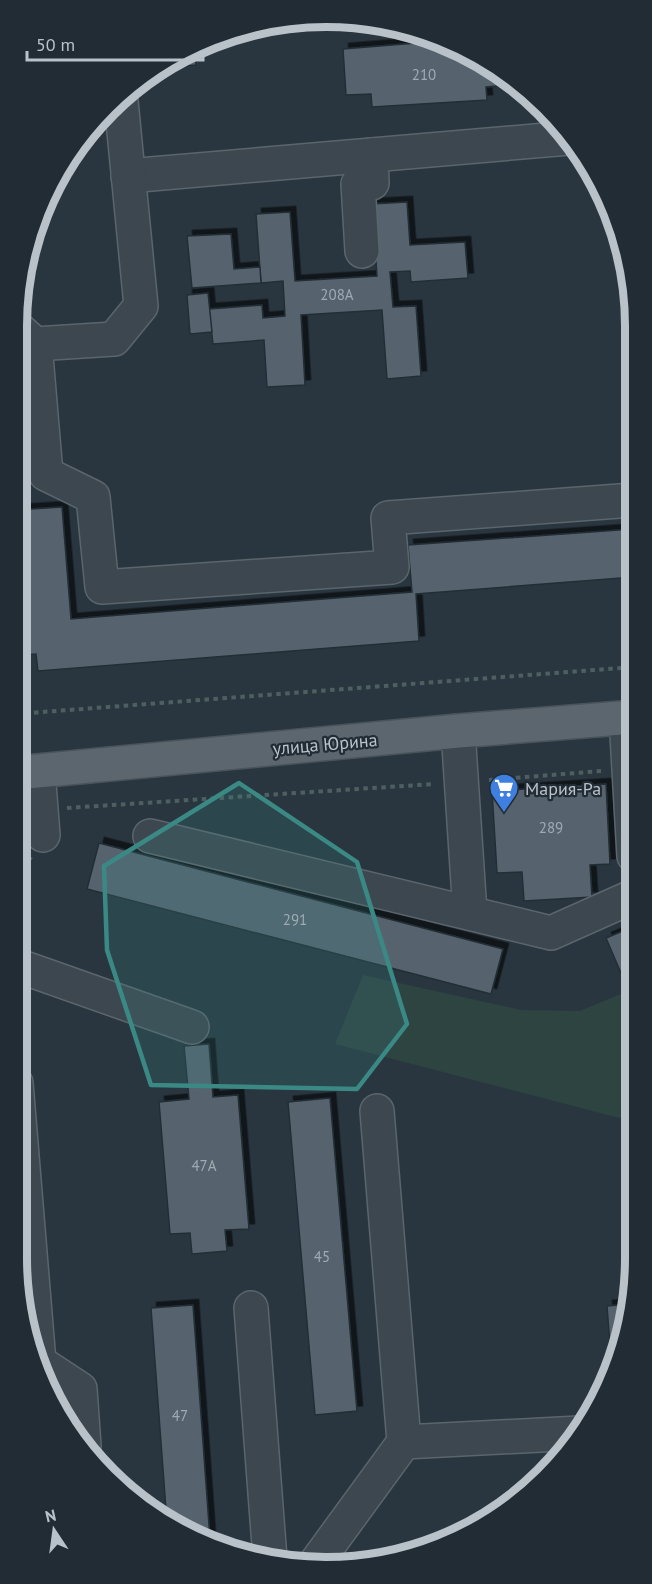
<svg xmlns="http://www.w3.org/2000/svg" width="652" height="1584" font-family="'PT Sans',sans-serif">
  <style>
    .green { fill: #2e4441 }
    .building { fill: #57646e; stroke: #232e36; stroke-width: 1.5; filter: url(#shadow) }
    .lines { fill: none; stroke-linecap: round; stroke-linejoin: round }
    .minor-casing { stroke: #5a656c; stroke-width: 36 }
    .major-casing { stroke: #49535b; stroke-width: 36 }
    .path { stroke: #4d605f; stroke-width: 4; stroke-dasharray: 4.5 4.5; stroke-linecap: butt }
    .minor { stroke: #3d474f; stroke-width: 33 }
    .major { stroke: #5b666f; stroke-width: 33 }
    .marked { fill: #3a8985; fill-opacity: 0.2; stroke: #3a8985; stroke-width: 4.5; stroke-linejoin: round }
    .labels { text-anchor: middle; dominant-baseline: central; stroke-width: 4.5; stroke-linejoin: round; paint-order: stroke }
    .number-label { font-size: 15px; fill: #a0aab2 }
    .street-label { font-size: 18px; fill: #b9c2c9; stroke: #212c34 }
    .poi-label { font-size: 18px; fill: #b9c2c9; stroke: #212c34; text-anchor: start }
    .rim { fill: none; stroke: #b9c2c9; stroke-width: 8 }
  </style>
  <defs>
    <filter id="shadow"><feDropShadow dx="5.5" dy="-5.5" stdDeviation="0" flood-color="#0009"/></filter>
  </defs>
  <rect width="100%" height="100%" fill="#29363f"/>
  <polygon class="green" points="363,975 521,1010 580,1011 635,988 635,1122 335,1044"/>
  <g class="building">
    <polygon points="442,41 498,69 509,79 510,85 486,87 487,100 372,107 371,94 346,95 343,49"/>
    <polygon points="195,47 196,65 163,68 189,49"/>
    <polygon points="407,202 410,245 465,242 468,278 411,282 410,271 390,272 393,307 416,306 421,376 387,379 382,310 301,315 305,385 267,387 264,340 213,344 209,309 262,305 263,318 285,316 283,281 261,283 256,214 290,212 295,281 377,276 372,204"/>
    <polygon points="231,234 234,269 260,267 261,283 192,288 187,236"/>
    <polygon points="208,293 212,332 190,334 187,295"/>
    <polygon points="62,507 71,619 412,592 408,545 633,529 634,577 416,594 419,641 38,671 36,654 24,655 16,570 16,510"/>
    <polygon points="606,784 610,864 590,865 592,897 524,901 522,872 497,873 492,791"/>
    <polygon points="99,843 503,949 491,994 87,889"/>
    <polygon points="635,926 635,976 624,980 606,938"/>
    <polygon points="209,1044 213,1097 238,1095 249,1229 225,1230 227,1251 192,1254 190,1233 170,1234 159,1102 189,1099 184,1046"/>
    <polygon points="330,1098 357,1411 315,1415 288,1102"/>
    <polygon points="628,1304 619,1357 612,1371 607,1306"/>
    <polygon points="193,1305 210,1539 172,1526 167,1523 151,1308"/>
  </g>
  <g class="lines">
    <g class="minor-casing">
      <g id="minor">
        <polyline points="128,176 569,138"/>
        <polyline points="362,251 358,184 372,183 371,155"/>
        <polyline points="16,327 35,344 46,474 93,497 102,587 392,567 388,518 633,500"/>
        <polyline points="35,344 114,339 141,306 121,101"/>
        <polyline points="626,718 634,856"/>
        <polyline points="458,731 470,913"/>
        <polyline points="38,771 43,835"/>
        <polyline points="150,836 551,933 634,896"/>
        <polyline points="16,965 192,1027"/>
        <polyline points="16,1083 39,1362 80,1389 84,1446"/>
        <polyline points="251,1308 270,1559"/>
        <polyline points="404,1442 579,1433"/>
        <polyline points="315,1564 404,1442 377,1111"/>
      </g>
    </g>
    <g class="major-casing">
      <polyline id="major" points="16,773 458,731 634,717"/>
    </g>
    <g class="path">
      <polyline points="16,714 634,667"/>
      <polyline points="489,780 601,771"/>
      <polyline points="67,808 434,784"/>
      <polyline points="16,883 31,857"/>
    </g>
    <use href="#minor" class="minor"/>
    <use href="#major" class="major"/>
  </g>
  <path class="marked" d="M239 783 357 862 407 1024 357 1089 151 1085 107 950 104 866Z"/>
  <defs>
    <g id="supermarket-pin" transform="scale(1.5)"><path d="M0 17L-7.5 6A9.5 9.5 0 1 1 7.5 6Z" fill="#3f7fe0" stroke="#212c34"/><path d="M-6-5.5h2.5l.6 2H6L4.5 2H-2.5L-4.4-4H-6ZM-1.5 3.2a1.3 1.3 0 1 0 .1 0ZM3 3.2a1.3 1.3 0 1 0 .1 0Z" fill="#fff"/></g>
  </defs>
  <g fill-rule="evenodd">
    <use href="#supermarket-pin" x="504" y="788"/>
  </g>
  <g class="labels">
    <g class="number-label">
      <text x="424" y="74">210</text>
      <text x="337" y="294">208А</text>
      <text x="551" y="827">289</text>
      <text x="295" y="919">291</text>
      <text x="204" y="1165">47А</text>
      <text x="322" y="1256">45</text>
      <text x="180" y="1415">47</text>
    </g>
    <g class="street-label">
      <text transform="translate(325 744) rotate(-5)">улица Юрина</text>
    </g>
    <g class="poi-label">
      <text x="525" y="788">Мария-Ра</text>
    </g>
  </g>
  <path d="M0 0H652V1584H0ZM326 27H326A299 299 0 0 1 625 326V1258A299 299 0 0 1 326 1557H326A299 299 0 0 1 27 1258V326A299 299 0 0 1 326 27Z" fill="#212c34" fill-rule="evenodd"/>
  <path class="rim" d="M326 27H326A299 299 0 0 1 625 326V1258A299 299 0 0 1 326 1557H326A299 299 0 0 1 27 1258V326A299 299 0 0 1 326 27Z"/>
  <g transform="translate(54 1530) rotate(347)" stroke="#212c34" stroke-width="4.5" paint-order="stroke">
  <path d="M0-4.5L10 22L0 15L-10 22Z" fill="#b9c2c9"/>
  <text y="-9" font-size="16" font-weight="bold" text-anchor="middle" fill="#b9c2c9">N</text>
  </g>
  <path d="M27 51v9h176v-9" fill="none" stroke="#b9c2c9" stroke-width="3"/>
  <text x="36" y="51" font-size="18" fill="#b9c2c9" stroke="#212c34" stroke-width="4.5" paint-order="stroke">50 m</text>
</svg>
